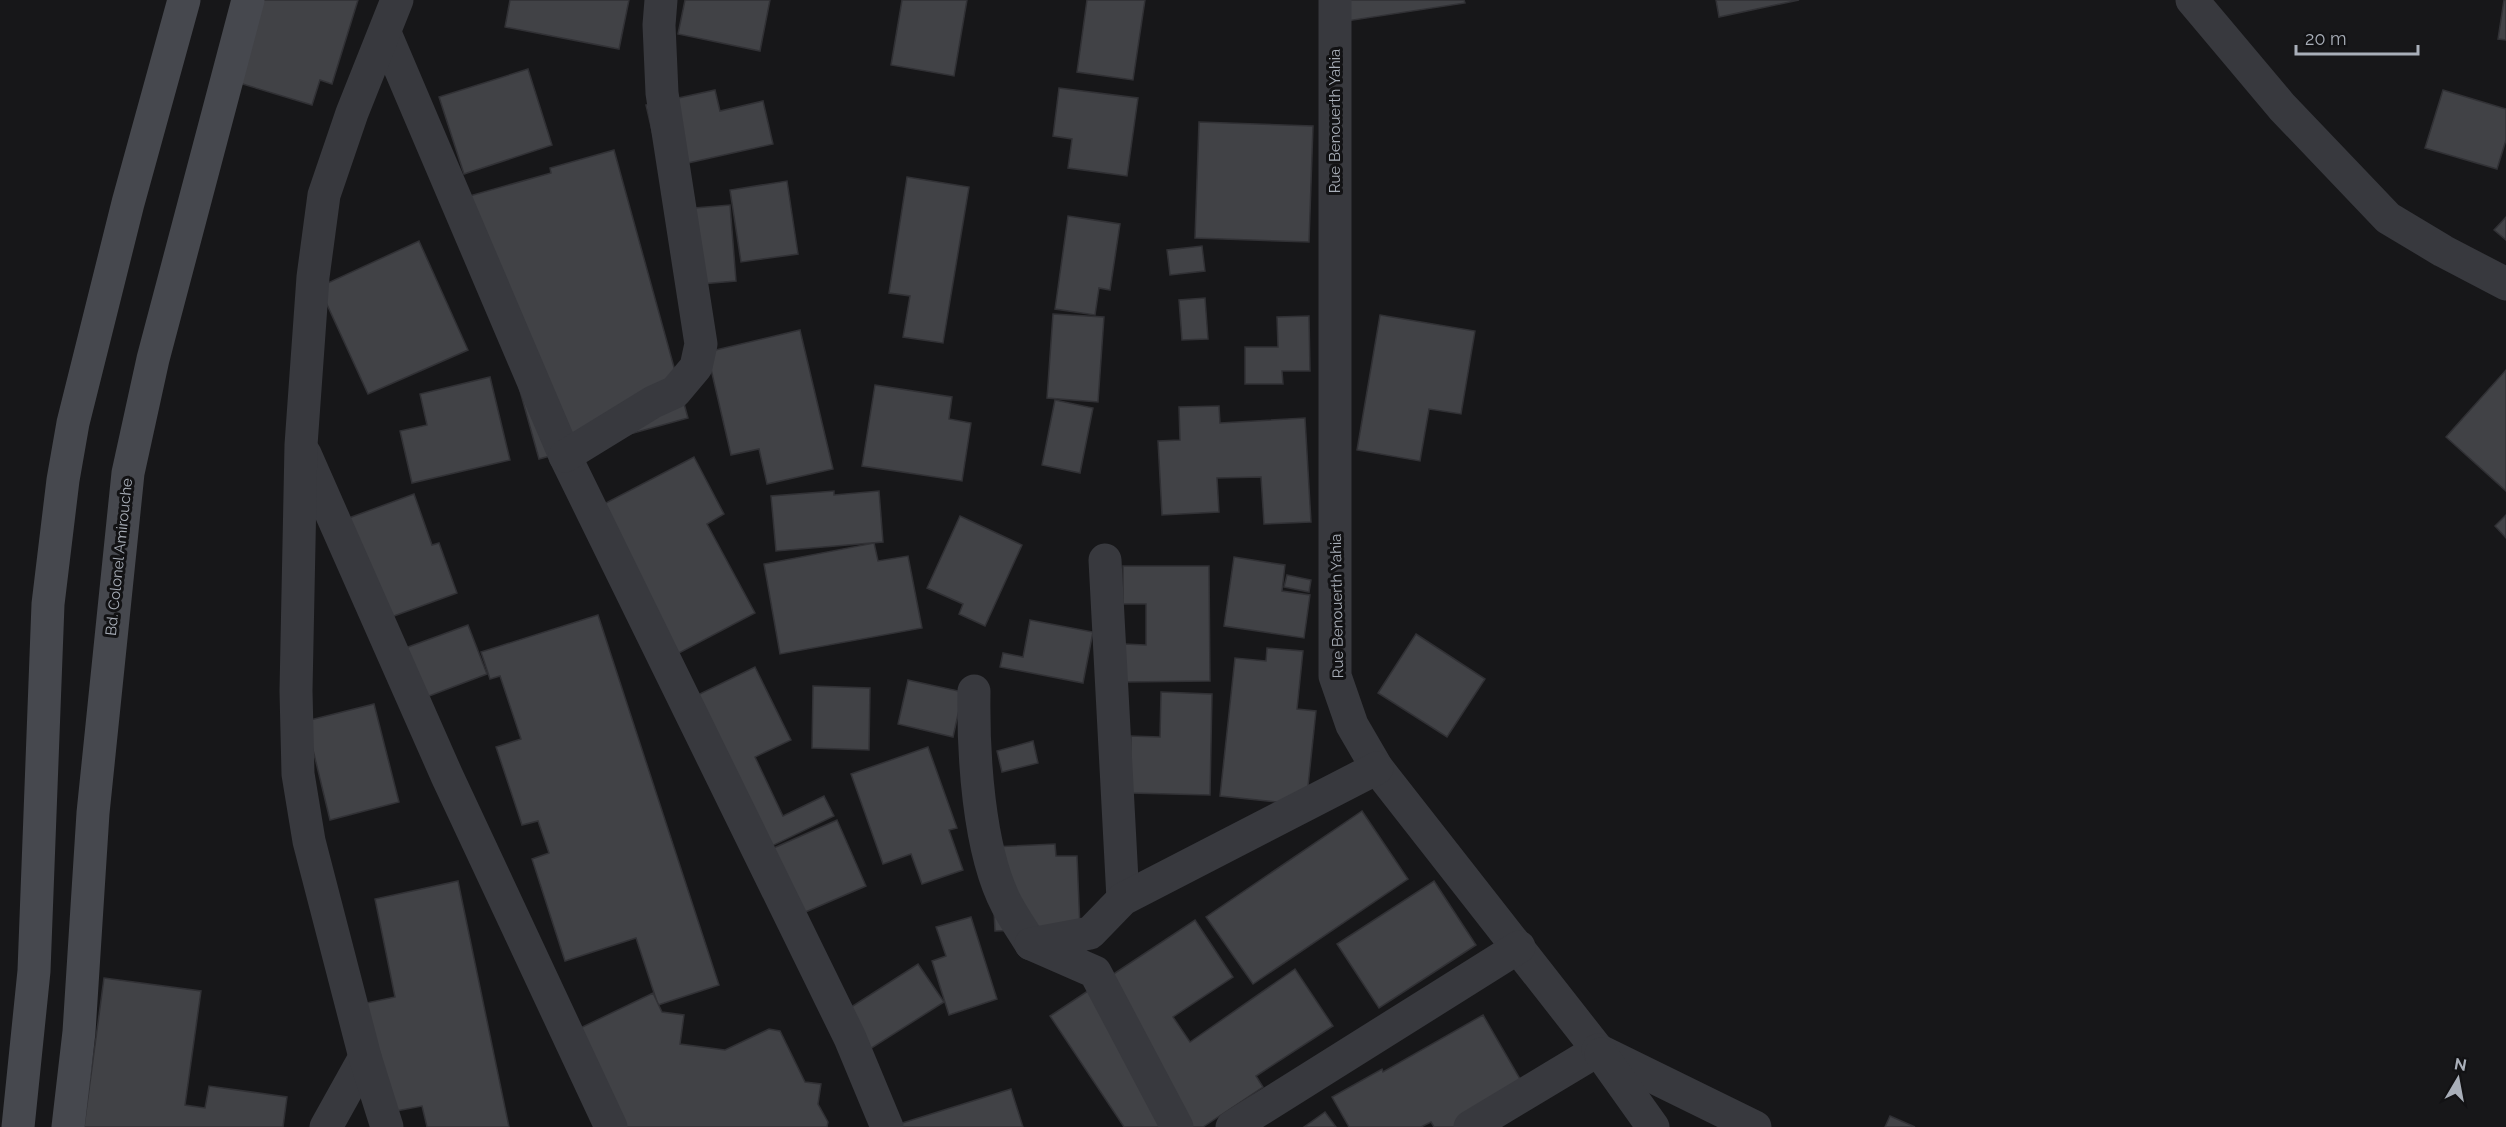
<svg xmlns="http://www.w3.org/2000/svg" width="2506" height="1127" font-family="Raleway,sans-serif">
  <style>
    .building { fill: #414246; stroke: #313135; stroke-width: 1.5 }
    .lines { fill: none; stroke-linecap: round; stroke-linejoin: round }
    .street { stroke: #38393e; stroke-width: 33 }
    .secondary { stroke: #46484e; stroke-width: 33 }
    .labels { text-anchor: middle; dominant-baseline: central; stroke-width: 6; stroke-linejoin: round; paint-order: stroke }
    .street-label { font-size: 15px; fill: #a9afb9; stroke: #121214 }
  </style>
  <rect width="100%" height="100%" fill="#171719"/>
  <g class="building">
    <polygon points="262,0 358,0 332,84 320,80 312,105 236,82"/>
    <polygon points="510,0 629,0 619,49 505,27"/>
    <polygon points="685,0 770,0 760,51 678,34"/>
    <polygon points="902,0 967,0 954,76 891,65"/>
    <polygon points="1087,0 1145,0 1133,80 1077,72"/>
    <polygon points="1344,0 1464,0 1465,3 1347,21"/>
    <polygon points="1716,0 1799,0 1719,17"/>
    <polygon points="2504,0 2506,0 2506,40 2498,39"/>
    <polygon points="528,69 552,145 464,174 439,97"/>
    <polygon points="1059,88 1138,98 1127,176 1068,168 1072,139 1053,136"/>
    <polygon points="715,90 720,111 763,101 773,144 661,169 646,105"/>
    <polygon points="2443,90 2506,109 2506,140 2497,169 2425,148"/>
    <polygon points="1199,122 1313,126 1309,242 1195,238"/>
    <polygon points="614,150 688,418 539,459 466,197 551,173 550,168"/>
    <polygon points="907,177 969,187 943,343 903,337 910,296 889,293"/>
    <polygon points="787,181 798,254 741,262 730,190"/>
    <polygon points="730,205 736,281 689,285 682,209"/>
    <polygon points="1068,216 1120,224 1110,290 1099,288 1095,315 1055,309"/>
    <polygon points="2506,217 2506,240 2494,230"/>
    <polygon points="419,241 468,350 368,394 319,287"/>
    <polygon points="1202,246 1205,271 1170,275 1167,250"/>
    <polygon points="1205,298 1208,339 1182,340 1179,300"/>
    <polygon points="1053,314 1104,317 1098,402 1047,398"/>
    <polygon points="1380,315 1475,331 1461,414 1429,409 1420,461 1357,450"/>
    <polygon points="1309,316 1310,371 1282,371 1283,384 1245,384 1245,347 1278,347 1277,317"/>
    <polygon points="800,330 833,469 767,484 759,449 731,455 707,352"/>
    <polygon points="2506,370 2506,491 2446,437"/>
    <polygon points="490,377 510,460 412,483 400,431 427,425 420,394"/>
    <polygon points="875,385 952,397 949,419 971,423 962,481 862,466"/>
    <polygon points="1055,400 1093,408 1080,473 1042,465"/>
    <polygon points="1219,406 1220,423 1305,418 1311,522 1264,524 1261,477 1217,478 1219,512 1162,515 1158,441 1180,440 1179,407"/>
    <polygon points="694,457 724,514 707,524 755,613 660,663 581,516"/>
    <polygon points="834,491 834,495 879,491 883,542 776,551 771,496"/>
    <polygon points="414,494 432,545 439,543 457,593 383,620 346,519"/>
    <polygon points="2506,515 2506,538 2495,526"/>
    <polygon points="960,516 1022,545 985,626 959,614 963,604 927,588"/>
    <polygon points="874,543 878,561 908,556 922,628 780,654 764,564"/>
    <polygon points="1234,557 1285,565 1282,591 1310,595 1304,638 1224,626"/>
    <polygon points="1123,566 1209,566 1210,681 1125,682 1125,644 1146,645 1146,604 1123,604"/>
    <polygon points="1287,575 1311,580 1309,592 1284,587"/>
    <polygon points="598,615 719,985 658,1005 636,938 565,961 532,859 549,853 538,821 522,825 496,747 521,739 500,676 490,679 481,652"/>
    <polygon points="1030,620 1093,632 1083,683 1000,667 1003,653 1023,657"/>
    <polygon points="468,625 487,674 408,704 389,654"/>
    <polygon points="1416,634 1485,679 1447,737 1378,693"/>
    <polygon points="1267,648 1303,651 1297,709 1316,711 1306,805 1220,796 1235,658 1266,661"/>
    <polygon points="755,667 791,740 755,757 783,816 824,796 834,816 749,857 675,706"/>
    <polygon points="908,680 963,692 953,737 898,724"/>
    <polygon points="813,686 870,688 869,750 812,748"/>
    <polygon points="1161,692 1212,694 1210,795 1130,793 1131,736 1160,737"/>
    <polygon points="374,704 399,802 330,820 306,721"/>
    <polygon points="1033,741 1038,763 1002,772 997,751"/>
    <polygon points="928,747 957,828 949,830 963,870 922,884 911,854 883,864 851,774"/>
    <polygon points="1362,811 1408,879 1253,984 1206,917"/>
    <polygon points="837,820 866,886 780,923 751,858"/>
    <polygon points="1055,844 1056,856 1077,856 1080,928 995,931 991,847"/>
    <polygon points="458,881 509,1127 427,1127 422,1106 375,1115 352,1006 395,997 375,899"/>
    <polygon points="1434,881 1476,945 1379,1008 1337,944"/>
    <polygon points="971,917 997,999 949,1015 932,961 946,956 936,927"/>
    <polygon points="1195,920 1233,977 1173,1017 1190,1042 1295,969 1333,1026 1256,1076 1263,1087 1203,1127 1124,1127 1050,1016"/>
    <polygon points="918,964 944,1002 870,1049 845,1011"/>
    <polygon points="104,978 201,991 185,1105 205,1108 209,1086 287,1097 283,1127 84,1127"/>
    <polygon points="653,993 662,1012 684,1015 680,1044 725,1050 769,1029 780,1031 805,1082 821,1084 818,1104 828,1122 827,1127 621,1127 574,1031"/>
    <polygon points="1483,1015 1527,1091 1463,1127 1434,1127 1431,1122 1421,1127 1349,1127 1332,1097 1382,1069 1383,1072"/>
    <polygon points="1011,1089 1023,1127 900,1127 899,1124"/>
    <polygon points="1325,1112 1336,1127 1304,1127"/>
    <polygon points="1890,1116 1915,1127 1885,1127"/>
  </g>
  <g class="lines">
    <g class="street">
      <polyline points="1335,0 1335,676 1352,725 1377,768 1598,1050 1470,1127"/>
      <polyline points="2192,0 2282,107 2388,218 2443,251 2506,284"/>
      <polyline points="385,33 565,456 850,1038 887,1127"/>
      <polyline points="305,454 447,776 611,1127"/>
      <polyline points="565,456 653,402 675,392 696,367 701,344 662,93 659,25 661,0"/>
      <polyline points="1105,560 1123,899"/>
      <path d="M974 691C973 752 978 850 1007 905 1014 918 1023 931 1031 944"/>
      <polyline points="1598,1050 1755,1127"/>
      <polyline points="1601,1054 1653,1127"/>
      <polyline points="326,1127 365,1057"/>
      <polyline points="387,1127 365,1057 309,841 298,774 296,691 301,445 313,277 324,195 352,113 397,0"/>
      <polyline points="1177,1127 1095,972 1031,944 1090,933 1123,899 1377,768"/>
      <polyline points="1232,1127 1519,947"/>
    </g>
    <g class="secondary">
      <polyline points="18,1127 34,971 48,604 63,480 73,423 128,203 184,0"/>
      <polyline points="68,1127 79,1032 93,813 128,473 153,359 248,0"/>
    </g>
  </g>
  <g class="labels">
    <g class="street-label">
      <text transform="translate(1335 121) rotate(-90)">Rue Benouerth Yahia</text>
      <text transform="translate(119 557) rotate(-84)">Bd. Colonel Amirouche</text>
      <text transform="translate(1337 606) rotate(-91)">Rue Benouerth Yahia</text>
    </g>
  </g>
  <g transform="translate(2458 1079) rotate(10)" stroke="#121214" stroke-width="4.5" paint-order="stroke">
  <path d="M0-4.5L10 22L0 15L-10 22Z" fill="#a9afb9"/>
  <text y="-9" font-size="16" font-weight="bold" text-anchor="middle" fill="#a9afb9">N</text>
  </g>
  <path d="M2296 45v9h122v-9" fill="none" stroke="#a9afb9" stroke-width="3"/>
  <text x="2305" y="45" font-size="18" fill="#a9afb9" stroke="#121214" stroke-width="4.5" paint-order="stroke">20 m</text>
</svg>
